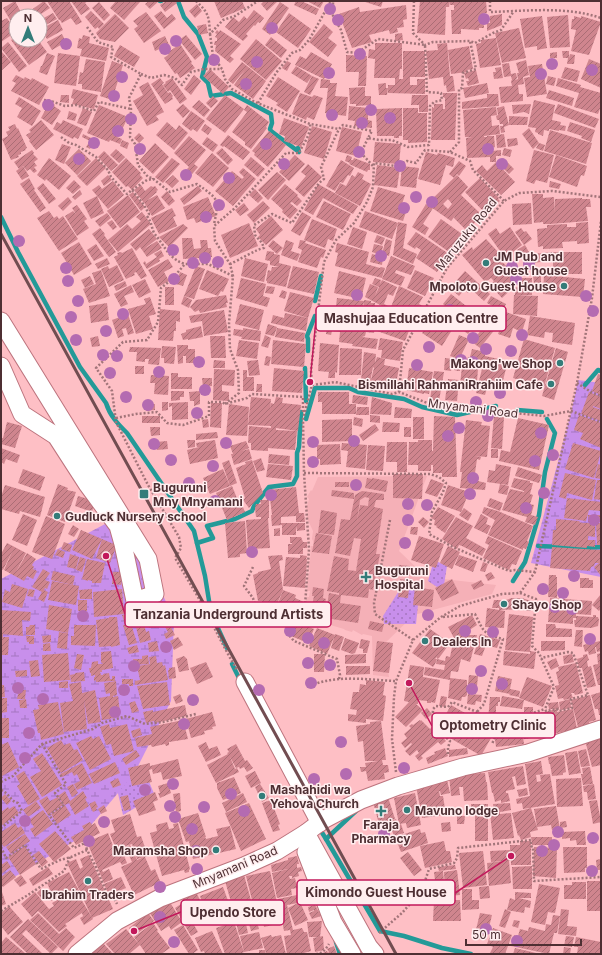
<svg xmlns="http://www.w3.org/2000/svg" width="602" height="955" font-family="Inter,sans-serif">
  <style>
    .built { fill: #f5b0b7 }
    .grass { fill: url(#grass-dots) }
    .wetland { fill: url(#wetland-marsh) }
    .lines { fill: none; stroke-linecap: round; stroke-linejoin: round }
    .stream { stroke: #239a98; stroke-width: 4.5 }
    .building { fill: url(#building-hatch); fill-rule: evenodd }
    .minor-casing { stroke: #bd747e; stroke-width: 19 }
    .path { stroke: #a27479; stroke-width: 2.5; stroke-dasharray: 2 2; stroke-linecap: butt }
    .minor { stroke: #fff; stroke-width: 17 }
    .rail { stroke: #724d51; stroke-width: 3 }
    .tree { fill: #b46bb1 }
    .poi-dot { fill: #337c79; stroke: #ffeeef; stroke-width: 1.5 }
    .labels { text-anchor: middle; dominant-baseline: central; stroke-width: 3; stroke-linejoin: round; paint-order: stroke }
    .street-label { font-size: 12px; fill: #4e2f33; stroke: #ffeeef }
    .poi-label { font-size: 12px; font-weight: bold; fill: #4e2f33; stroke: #ffeeef; text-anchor: start }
    .leader { fill: none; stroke: #c2185b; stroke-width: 1.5 }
    .callout-dot { fill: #c2185b; stroke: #ffeeef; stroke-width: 1.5 }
    .callout { fill: #ffeeef; stroke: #c2185b; stroke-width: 1.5 }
    .callout-label { font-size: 13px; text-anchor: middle; font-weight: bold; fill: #4e2f33 }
  </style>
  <defs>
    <pattern id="grass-dots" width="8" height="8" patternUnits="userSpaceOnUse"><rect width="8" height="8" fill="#c88feb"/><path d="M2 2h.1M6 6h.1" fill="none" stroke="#a575bf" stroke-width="1.8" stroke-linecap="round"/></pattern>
    <pattern id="wetland-marsh" width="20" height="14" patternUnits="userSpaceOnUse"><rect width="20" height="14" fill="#c88feb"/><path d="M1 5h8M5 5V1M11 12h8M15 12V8" fill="none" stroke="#a575bf"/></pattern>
    <pattern id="building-hatch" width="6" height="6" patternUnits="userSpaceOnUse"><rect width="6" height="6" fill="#cf858e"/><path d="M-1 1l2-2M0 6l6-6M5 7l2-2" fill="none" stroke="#aa6d75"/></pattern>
  </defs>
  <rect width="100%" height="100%" fill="#febfc5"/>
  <polygon class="built" points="427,476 399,551 426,577 496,585 492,594 414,615 384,644 389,677 373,675 372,636 363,634 362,635 353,630 352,632 345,630 344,629 310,619 310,621 307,620 304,623 299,621 303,610 305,610 307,604 305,603 307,597 309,597 310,591 307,591 308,585 306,584 310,570 308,569 308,561 310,561 311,546 313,546 313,541 312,539 313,531 307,518 308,512 306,510 309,499 307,497 311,490 312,491 318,477"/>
  <g class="grass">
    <polygon points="434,560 447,566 443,591 428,581"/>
    <polygon points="414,584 420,586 416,624 384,624 383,616 402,586"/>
    <polygon points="143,767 155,796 123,815 116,785"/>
  </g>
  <g class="wetland">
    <polygon points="578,380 601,383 601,577 531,563 571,413"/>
    <polygon points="107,523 151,568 174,620 171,701 134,774 81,837 1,885 1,579"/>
  </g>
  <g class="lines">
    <g class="stream">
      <polyline points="160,1 161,1"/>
      <polyline points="178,1 184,17 198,34 207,57 202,77 208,83 211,96 231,93 271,114 272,123 270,129 271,131 299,152 298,148"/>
      <path d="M1 217 18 252 80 367 106 403C110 416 118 424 127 433L194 531 205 576 211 613 227 648"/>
      <polyline points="315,301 321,276"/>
      <polyline points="308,351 308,339 307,336 315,316"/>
      <polyline points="305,368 306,401"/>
      <polyline points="585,385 598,370 601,371"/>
      <polyline points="517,410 542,412"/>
      <polyline points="306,419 315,388 349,388 358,392 404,399 422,407 457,415 496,406"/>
      <polyline points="197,543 213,538 207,526 235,519 252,511 254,506 269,487 293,484 297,476 297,453 299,447 301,412"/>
      <polyline points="538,546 587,548 601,547"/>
      <polyline points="513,581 525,562 539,515 545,472 555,433 547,419"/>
      <polyline points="232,664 241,682"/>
      <polyline points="357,810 326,839 380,931 404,936 442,948 471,954"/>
      <polyline points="321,831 326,839"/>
      <polyline points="336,942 340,954"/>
    </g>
  </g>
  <g class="building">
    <polygon points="15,1 23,16 16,16 16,30 3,8"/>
    <polygon points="44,1 50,8 38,16 30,16 27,13"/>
    <polygon points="47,1 69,1 82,22 76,25 71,18 62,23 60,20 59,20"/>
    <polygon points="71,1 88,1 85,3 90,9 81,15"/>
    <polygon points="116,1 139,1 140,2 124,20 110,8"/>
    <polygon points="149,1 159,1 150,9 145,4"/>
    <polygon points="166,1 175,1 177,3 165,12 160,5"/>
    <polygon points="214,1 242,1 245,8 221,18"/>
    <polygon points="264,1 278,1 267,11 261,4"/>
    <polygon points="296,1 301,1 319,9 316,15 294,5"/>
    <polygon points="307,1 324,1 320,8"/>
    <polygon points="362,1 383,1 381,7"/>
    <polygon points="420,1 450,1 449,7 446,7 445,35 417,33"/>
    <polygon points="450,1 486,1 487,13 483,13 484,28 479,28 479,30 461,29 461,34 452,34 451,10 454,10 454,5 450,5"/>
    <polygon points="99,2 110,15 104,21 92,8"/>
    <polygon points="280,2 289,8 270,35 262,29"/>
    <polygon points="197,4 202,11 195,18 189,11"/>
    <polygon points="406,5 407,19 403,20 404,27 397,28 398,32 390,34 389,30 369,35 372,42 352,48 339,14 359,7 360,12"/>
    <polygon points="254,10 264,18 260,23 258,22 255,26 254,25 246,34 248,36 243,41 225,27 233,17 239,22 244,16 247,19"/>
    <polygon points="91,11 104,24 99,29 98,27 95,29 85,17"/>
    <polygon points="161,11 167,18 172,14 176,19 164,29 154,16"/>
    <polygon points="146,12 161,31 144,43 134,29 138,26 133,21"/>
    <polygon points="53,13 57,19 40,28 40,20"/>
    <polygon points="289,13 311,29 298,48 276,32"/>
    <polygon points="115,14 129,28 115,42 100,39 96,33"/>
    <polygon points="502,14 502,25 487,31 487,23 490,23 490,16"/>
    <polygon points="568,15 570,47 550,48 547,17"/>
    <polygon points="542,16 547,48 537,50 537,46 525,48 520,19"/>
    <polygon points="574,16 581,18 581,16 601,22 589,55 571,51 576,30 571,29 572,19 574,19"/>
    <polygon points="7,18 16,32 1,42 1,21"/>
    <polygon points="58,20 63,30 47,39 41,29"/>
    <polygon points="206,24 208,33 199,35 197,26"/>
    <polygon points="324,24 333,32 328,38 337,45 328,57 309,42"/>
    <polygon points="519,28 526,58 502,63 495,33"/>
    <polygon points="217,30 219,32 220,30 241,44 230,56 234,59 230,63 215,51 216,45 214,45 215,41 217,41 217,38 215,37 217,34 215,33"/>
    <polygon points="402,33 403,40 395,41 395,34"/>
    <polygon points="62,34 66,42 52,50 47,42"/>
    <polygon points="83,35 90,37 89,43 109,48 106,61 80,56 82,49 77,48 79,38 82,39"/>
    <polygon points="186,35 202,54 195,60 179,40"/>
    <polygon points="165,36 169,45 155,51 152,42"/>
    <polygon points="16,37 16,40 38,40 47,52 29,65 11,40"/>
    <polygon points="271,37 287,50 281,58 265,45"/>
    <polygon points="496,38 501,65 480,68 476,44 481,43 481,40"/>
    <polygon points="256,39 282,61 266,80 240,59"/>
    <polygon points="8,42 27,66 19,72 1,48"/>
    <polygon points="375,43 402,43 402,69 400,69 399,79 403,79 403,51 425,51 425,77 410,77 410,75 410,85 417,85 417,79 425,79 425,94 388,93 388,85 395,85 395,78 374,78 375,59 368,58 369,49 375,50"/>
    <polygon points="447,43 450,76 453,76 455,91 447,92 446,85 444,86 443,77 429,79 426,51 438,50 437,44"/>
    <polygon points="180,44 192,62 191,63 195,68 180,78 177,73 175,74 164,58 168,55 170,51"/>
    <polygon points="120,45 140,57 134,67 114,56"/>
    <polygon points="469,46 473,69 467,70 467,72 451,74 448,50"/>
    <polygon points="1,51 11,62 1,71"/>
    <polygon points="562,51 569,51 569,58 570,54 575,55 574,64 567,64 568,58 563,58"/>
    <polygon points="311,52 332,64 324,79 295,65 300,56 306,59"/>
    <polygon points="557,52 557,58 550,58 550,53"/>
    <polygon points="47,53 55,56 47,75 39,72 41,66 42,66"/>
    <polygon points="58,53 80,56 76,86 54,83"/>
    <polygon points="346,55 367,56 366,86 358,86 359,72 346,72"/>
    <polygon points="86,59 105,62 101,92 82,89 82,84 78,84 80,72 83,73"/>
    <polygon points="589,59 601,64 601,88 581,79"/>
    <polygon points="526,60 529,75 523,77 524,84 518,85 519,94 523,94 523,101 501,103 499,87 512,86 511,81 512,80 511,76 504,77 502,64 509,63 511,74 516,73 517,78 515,80 518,79 517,73 519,73 520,77 516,63"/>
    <polygon points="112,61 123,65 112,100 100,96"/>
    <polygon points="287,61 291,63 287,71 282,68"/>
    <polygon points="242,62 266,81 253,99 234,85 245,70 233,84 228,80"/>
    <polygon points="542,64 547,94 527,97 524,78 530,77 528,66"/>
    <polygon points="296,66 312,76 307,83 291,73"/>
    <polygon points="501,67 503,78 494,79 493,72 496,72 495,68"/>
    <polygon points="565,67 580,71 577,82 561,78"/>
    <polygon points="210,69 229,87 223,94 203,76"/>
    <polygon points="476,70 479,83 468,86 466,81 469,81 468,78 466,79 464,73"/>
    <polygon points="16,75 24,79 25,77 31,80 32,78 49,87 39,105 11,91 16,83 12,81"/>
    <polygon points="194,75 201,81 191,95 184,89"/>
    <polygon points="312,76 319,79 310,95 304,92"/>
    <polygon points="548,76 556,78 554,86 546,84"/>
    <polygon points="278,77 300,91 287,112 276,105 278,103 266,96"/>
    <polygon points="160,78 164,83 162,84 168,93 170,92 173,96 172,97 173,99 165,104 151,84"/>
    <polygon points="172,78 187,99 180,104 170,90 168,92 163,85 166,83 165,82"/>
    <polygon points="558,78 581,85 580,87 601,93 601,106 598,114 574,107 579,93 556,86"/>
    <polygon points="321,79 330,80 330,83 337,83 335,96 348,97 346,116 325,113 328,88 320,88"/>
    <polygon points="148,82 164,112 156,116 159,120 147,126 133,101 143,95 139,87"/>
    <polygon points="386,83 386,88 388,88 387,95 379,95 378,84"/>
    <polygon points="487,83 489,93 465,98 463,88"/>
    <polygon points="365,87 365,96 371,96 371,105 356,106 356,104 350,104 349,88"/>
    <polygon points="73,89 98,95 94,109 72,104 74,99 71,98"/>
    <polygon points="549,90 574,98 572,106 546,98"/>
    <polygon points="300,93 312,97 314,95 323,98 314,120 307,117 306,120 292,114"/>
    <polygon points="443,93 457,93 455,140 431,140 432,107 434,108 434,104 443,104 443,109 445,109 445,98 443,97"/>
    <polygon points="487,94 498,94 499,106 462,109 462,102 487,98"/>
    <polygon points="61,95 69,95 69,103 60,102"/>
    <polygon points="225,95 244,109 225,133 206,119"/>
    <polygon points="412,95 428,95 428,112 419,112 419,105 411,105"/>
    <polygon points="213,96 218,101 211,108 206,103"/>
    <polygon points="19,97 41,111 32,126 17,117 22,108 15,104"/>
    <polygon points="199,100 210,110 204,117 192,107"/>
    <polygon points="534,100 555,105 552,120 561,122 560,125 566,126 565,131 559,130 559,131 549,129 549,131 544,130 543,136 538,134 538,133 535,132 536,128 528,127"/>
    <polygon points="50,101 55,105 54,106 61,111 52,125 41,118"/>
    <polygon points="183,104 190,111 183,118 176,110"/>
    <polygon points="531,104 529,114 524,112 513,114 512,105"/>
    <polygon points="558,104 599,119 595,128 554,113"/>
    <polygon points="99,105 128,117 120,134 118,134 117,137 122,139 120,144 110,140 109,142 87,133"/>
    <polygon points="247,105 269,122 266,127 267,128 251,149 245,145 245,142 232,132 247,112 244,110"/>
    <polygon points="349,106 368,108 368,120 372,121 372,128 354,126 355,121 348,120"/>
    <polygon points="504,106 509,125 504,127 505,132 501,133 500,126 503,126 503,124 500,124 499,120 497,120 496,116 498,115 497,108"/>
    <polygon points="496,107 497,115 491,116 492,126 499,125 500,134 484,136 484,137 487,137 487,136 494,136 495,147 492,148 492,151 501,150 501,156 496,156 496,162 490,162 490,157 467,158 466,138 472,137 465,137 463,110"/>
    <polygon points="83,108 92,112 86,126 77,123"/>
    <polygon points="402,108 402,136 399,136 399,138 394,138 394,136 377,136 376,109"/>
    <polygon points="403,108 418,108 418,113 427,113 427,142 408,143 408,140 403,140"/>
    <polygon points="69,111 77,114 75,121 67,119"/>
    <polygon points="191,111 205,121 197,132 193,129 191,131 182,124"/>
    <polygon points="509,116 528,117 527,125 509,125"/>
    <polygon points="284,118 309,127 301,147 284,141 285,136 279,134"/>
    <polygon points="41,120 54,135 36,150 29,141 30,140 26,135 31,132 29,130"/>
    <polygon points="63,120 83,129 78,139 74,137 73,139 53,129 57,122 61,124"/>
    <polygon points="167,122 176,130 179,125 188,133 174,150 156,135"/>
    <polygon points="570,122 595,130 591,142 581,138 582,136 567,131"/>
    <polygon points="15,124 17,129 18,128 27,148 25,149 26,150 21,152 21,154 18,155 19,157 11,160 2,139 8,136 6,132 10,130 8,127"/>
    <polygon points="205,124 212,129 208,135 201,130"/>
    <polygon points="312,126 332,132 324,159 304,153"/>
    <polygon points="342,127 362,132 356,156 336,151"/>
    <polygon points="529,128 539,143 533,149 522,134"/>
    <polygon points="550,130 592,143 586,164 544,151"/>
    <polygon points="269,131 286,145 268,167 254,155 255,153 252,151"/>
    <polygon points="139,133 144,138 139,143 134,138"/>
    <polygon points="83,134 95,140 90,149 86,147 90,141 82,137"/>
    <polygon points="504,134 506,147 497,148 496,135"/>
    <polygon points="228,135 250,152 243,160 224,146 223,147 220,145"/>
    <polygon points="189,136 206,150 194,164 198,167 192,174 187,169 189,167 174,153"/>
    <polygon points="207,137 218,145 213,152 202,144"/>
    <polygon points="517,138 518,145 508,147 507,139"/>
    <polygon points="122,140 129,143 127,149 120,146"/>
    <polygon points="375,142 401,144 399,164 373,162"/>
    <polygon points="155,143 169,157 153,174 139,161"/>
    <polygon points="539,143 545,145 543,151 536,148"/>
    <polygon points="62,144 71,147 64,164 55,160"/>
    <polygon points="222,148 233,160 228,165 216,153"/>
    <polygon points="504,148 512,150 510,157 502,155"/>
    <polygon points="79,149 91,161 77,175 65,163"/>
    <polygon points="116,149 125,157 119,163 110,155"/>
    <polygon points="32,150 34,153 33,154 38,159 34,162 37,166 34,167 37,171 34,173 30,169 27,171 23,166 19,169 14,162"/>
    <polygon points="534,150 554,155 547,183 536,180 534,184 526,181"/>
    <polygon points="104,151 118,165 111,171 98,157"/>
    <polygon points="426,152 437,155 438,153 455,158 453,167 446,165 440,185 418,179"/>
    <polygon points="212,153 229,168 213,187 195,173"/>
    <polygon points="295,155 305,164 289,181 279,172"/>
    <polygon points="347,155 352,157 351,160 353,160 354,158 370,164 370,170 368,170 367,172 349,164 350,163 345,161"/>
    <polygon points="556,155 587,166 584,176 581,175 577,187 549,177"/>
    <polygon points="251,157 265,169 258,177 244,165"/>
    <polygon points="49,158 71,176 59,190 46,179 45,181 37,175"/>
    <polygon points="96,158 106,168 87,186 77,176"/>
    <polygon points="126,158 141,173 140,175 143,178 132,190 128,186 126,187 112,172"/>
    <polygon points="172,158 180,164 163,183 155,177"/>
    <polygon points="503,158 514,169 509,174 498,163"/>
    <polygon points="341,160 354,168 350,176 348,175 343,183 340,182 335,191 326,186"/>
    <polygon points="459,161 466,166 459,176 457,174 454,178 449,174"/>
    <polygon points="496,162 515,182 501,195 476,171 482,165 487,171"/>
    <polygon points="308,164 322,177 304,197 295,189 306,176 301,172"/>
    <polygon points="377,165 400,168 397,188 374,185"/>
    <polygon points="23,166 29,176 22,180 16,171"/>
    <polygon points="402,166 419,168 417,179 416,179 417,180 416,188 400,186"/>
    <polygon points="243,168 256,179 233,206 215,191 232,171 242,179 244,177 239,172"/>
    <polygon points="277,172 286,180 268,200 258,190"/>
    <polygon points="358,172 364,175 362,179 371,184 360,206 335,193 340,183 346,186 352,175 355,177"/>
    <polygon points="108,175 112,180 104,186 101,181"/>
    <polygon points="173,175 179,181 172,188 165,182"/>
    <path d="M457 175 468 187 461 195 482 215 467 231 454 218 455 216 451 221 428 205 429 202ZM448 199 452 204 448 209 443 204Z"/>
    <polygon points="29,178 35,189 34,190 46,208 40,212 20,184"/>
    <polygon points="480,178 499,198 498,199 500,201 489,211 487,208 484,212 465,192"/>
    <polygon points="74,180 81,187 73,194 66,188"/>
    <polygon points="113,181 124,195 108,209 92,190 99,185 102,189"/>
    <polygon points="550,181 561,184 559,189 549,187"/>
    <polygon points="43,183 56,199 49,204 37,188"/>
    <polygon points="285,184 298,195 297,196 302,201 297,206 292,202 290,203 298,210 290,219 282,212 283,210 271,199"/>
    <polygon points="318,184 358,206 353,214 323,198 313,215 304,210"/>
    <polygon points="141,185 145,191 151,186 153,187 155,186 158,190 156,191 157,192 144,203 134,190"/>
    <polygon points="198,186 202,191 184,205 180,199"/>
    <polygon points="378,187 405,195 400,210 406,212 403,221 370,211"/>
    <polygon points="255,189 263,198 258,203 249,195"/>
    <polygon points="80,190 82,194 75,200 72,197"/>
    <polygon points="167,191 175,201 169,206 161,197"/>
    <polygon points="133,192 145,207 141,211 129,195"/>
    <polygon points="532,194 543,194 543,198 554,197 555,212 555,199 582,198 582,199 590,199 591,207 586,207 588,221 550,224 543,224 543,222 534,223"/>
    <polygon points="128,195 140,212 120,228 107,211"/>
    <polygon points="157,195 165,208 152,216 144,202"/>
    <polygon points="97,196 104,213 91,219 83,203"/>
    <polygon points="68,197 72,202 63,211 58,206"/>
    <polygon points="208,197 216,216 196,223 194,218 187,220 183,207"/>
    <polygon points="263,201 270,208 254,223 247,215"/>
    <polygon points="324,201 351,214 343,230 316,217"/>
    <polygon points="244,203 249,210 240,216 235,210"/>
    <polygon points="531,203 532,224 513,225 512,204"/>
    <polygon points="426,204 433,208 423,224 429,228 425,235 412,227"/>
    <polygon points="77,205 87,219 84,221 89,228 77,236 65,216 73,211 76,214 72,208"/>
    <polygon points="172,208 176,216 173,217 177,226 159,234 151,218"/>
    <polygon points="49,211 54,218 57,216 59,219 63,216 78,239 59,251 37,218"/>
    <polygon points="365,211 398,223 392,239 359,227"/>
    <polygon points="142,212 151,224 118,252 108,240 127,224 132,229 141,221 136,217"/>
    <polygon points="302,212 311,217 300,236 291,231"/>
    <polygon points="107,213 111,218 100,227 95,221"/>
    <polygon points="271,216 283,230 266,245 258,237 260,235 256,229"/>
    <polygon points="312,219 337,229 333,241 328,239 325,248 304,240"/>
    <polygon points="441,219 462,234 449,252 428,237"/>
    <polygon points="112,220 117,227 113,230 107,223"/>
    <polygon points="398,222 407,224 403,248 417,254 413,264 393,255"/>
    <polygon points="588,222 589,243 577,244 577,241 562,242 563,248 543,249 543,246 538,247 537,229 547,228 547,225 567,224 567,227 576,227 576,223"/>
    <polygon points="249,223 258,246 230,258 221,235"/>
    <polygon points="183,224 188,228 169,247 159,237"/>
    <polygon points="353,227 367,232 362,249 347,244"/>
    <polygon points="510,227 522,245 505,258 488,234 496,228 500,234"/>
    <polygon points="100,228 105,234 104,235 116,252 109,257 92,234"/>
    <polygon points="521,228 524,232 526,231 532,239 524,245 515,232"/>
    <polygon points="149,229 157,239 144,249 157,241 162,248 147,257 140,247 136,251 130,244"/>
    <polygon points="416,232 449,254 437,272 416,258 421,250 416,247 415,249 407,244"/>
    <polygon points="377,235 385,238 382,245 374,242"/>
    <polygon points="182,238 192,238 194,249 201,248 200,240 207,240 208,248 211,248 212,257 183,259"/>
    <polygon points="386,239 392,241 389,256 382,254"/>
    <polygon points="486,239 500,254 497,256 510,270 509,271 516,279 513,281 516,285 502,298 490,285 494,281 491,278 485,282 462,255 472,247 473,250"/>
    <polygon points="273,240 283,248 277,254 268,246"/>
    <polygon points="286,240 294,243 291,251 300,254 297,261 281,255"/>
    <polygon points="300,240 306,241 305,243 326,250 323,258 321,257 317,268 298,262 302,250 298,248"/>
    <polygon points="79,242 92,264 74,275 61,253"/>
    <polygon points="337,243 369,252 366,264 380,268 381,267 385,268 382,278 335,266 338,253 335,252"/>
    <polygon points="96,244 104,256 94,261 87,250"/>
    <polygon points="374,244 383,246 381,255 372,252"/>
    <polygon points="525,245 530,254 523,258 517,250"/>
    <polygon points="132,248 147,276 141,279 136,272 134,273 135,275 126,279 114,257 118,255 117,253 121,252 122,253"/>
    <polygon points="161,250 164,256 159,259 160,261 147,269 143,263 145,261 146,264 157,257 154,254"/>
    <polygon points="267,251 274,252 274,254 280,255 279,263 291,266 286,287 267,283 267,281 266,281 268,270 271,271 272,267 279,267 270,265 270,261 265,260"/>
    <polygon points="552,252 553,260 534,263 533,254"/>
    <rect x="553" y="252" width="29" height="22"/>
    <polygon points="372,254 383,257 382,265 370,262"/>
    <polygon points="391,256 415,266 411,275 396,270 395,273 405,277 401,286 382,279"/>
    <polygon points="107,258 110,264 98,269 95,264"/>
    <polygon points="245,258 268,264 264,282 241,276"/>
    <polygon points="168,259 173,267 164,272 169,281 158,287 148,270"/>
    <polygon points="117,265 124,280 109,287 101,269 108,266 109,269"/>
    <polygon points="196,266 205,269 194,299 184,296"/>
    <polygon points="293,266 319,272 314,294 287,288"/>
    <polygon points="101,270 110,296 89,303 83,289 96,284 92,273"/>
    <polygon points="207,270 229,279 223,292 221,291 218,296 199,289"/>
    <polygon points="415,270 434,278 425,296 407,288"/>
    <polygon points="339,271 366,278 361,299 334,293"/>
    <polygon points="465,271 490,294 484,301 471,289 468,293 464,290 459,296 450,288"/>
    <polygon points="180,272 187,275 183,286 176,284"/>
    <polygon points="541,275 541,290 535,290 533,276"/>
    <polygon points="544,275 585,279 583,297 543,294"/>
    <polygon points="90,276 94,284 85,288 81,280"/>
    <polygon points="241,278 266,284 263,296 270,298 267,307 236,298"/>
    <polygon points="375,278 381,280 380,284 382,280 397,287 393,296 388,294 384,304 390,307 388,312 381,309 382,306 365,297 370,284 378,287 375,296 379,287 372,284"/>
    <polygon points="522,278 532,278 532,295 515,295 515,288 522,286"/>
    <polygon points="145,279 151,292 139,298 132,285"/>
    <polygon points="125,281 127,286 116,291 114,286"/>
    <polygon points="131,285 134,292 124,296 128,304 121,307 114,294"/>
    <polygon points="267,286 275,287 273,294 265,293"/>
    <polygon points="399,286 423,297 419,304 423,306 417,319 391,307"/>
    <rect x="165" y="287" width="9" height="18"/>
    <polygon points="282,290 287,292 285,299 279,297"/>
    <polygon points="290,292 314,298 308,318 284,311"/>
    <polygon points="451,294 475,313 479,306 500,319 496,326 482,317 468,334 440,313 445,306 443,304"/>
    <polygon points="226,295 228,303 226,303 227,307 200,313 199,310 195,312 190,307 196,300"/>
    <polygon points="514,295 538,296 537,316 513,314"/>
    <polygon points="184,296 192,300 189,308 181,304"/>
    <polygon points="491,296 506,304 502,311 487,303"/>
    <polygon points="150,297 156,314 149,316 153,329 136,334 128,309 146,304 144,299"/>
    <polygon points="337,298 364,301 361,325 334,322"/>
    <polygon points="364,300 371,301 371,303 375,303 375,308 364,307"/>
    <polygon points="107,303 109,320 91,323 89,306"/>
    <polygon points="240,304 264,310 259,330 235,324"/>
    <polygon points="160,309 180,311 180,322 176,321 176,331 174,331 173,341 158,340"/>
    <polygon points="224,310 228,332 204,336 202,321 191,323 189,316"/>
    <polygon points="506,312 526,319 522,332 513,328 510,338 498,334"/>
    <polygon points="285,313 308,318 306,331 271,323 273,315 284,318"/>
    <polygon points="385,313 412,323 405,341 377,331"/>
    <polygon points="128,314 134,333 128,335 126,328 122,329 124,336 118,338 112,320"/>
    <polygon points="530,316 575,323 572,345 552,342 553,333 545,332 544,338 527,335"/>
    <polygon points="368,317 376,318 374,333 366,332 365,336 362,337 378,339 376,349 352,346 353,344 339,342 340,332 332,331 331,335 326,334 327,324 367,330"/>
    <polygon points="432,317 452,330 442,346 422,333"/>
    <polygon points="487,322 496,328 480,348 472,342"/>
    <polygon points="268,324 277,327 274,336 265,334"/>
    <polygon points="201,326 203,337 188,340 188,339 183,340 181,334 186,332 186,330"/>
    <polygon points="243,328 261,331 260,341 241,339 242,337 233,335 234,329 243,330"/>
    <polygon points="277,328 305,333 304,342 275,337"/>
    <polygon points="265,335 271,338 268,348 261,346"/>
    <polygon points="459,335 469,339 459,360 461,360 460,371 458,371 454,370 455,364 453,364 453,359 458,360 453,358 454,356 453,357 450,356"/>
    <polygon points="98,336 100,346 92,347 90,338"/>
    <polygon points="210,336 225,336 226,358 211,358"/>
    <polygon points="380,338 403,342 400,361 381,358 382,350 378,350"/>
    <polygon points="524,339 555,348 544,387 513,378"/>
    <polygon points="239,340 259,343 257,359 236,356"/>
    <polygon points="273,340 306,344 304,367 271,364"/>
    <polygon points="320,343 339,345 337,373 335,372 335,378 328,378 329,372 318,371"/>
    <polygon points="177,345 188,345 188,349 195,349 195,363 186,363 186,356 183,356 183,363 178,364"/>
    <polygon points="162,346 176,347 174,364 164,363 164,358 161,358"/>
    <polygon points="130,347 161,348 159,365 148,364 149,359 145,359 145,362 136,361 137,352 129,352"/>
    <polygon points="340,348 362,349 361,375 339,375"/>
    <polygon points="556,348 568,352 554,400 542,396"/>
    <polygon points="472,349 485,352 485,356 508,361 501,388 488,385 485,395 476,393 482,369 468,365 469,364 466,363 468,357 470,357"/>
    <polygon points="364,352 376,354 375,363 377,357 385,359 384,365 399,368 395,389 370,384 374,368 373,367 370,382 361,380"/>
    <polygon points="266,356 271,357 269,366 264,365"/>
    <polygon points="445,358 453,359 451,371 444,370"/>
    <polygon points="214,360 225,361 225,368 213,368"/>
    <polygon points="258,360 260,375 249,376 247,361"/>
    <rect x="135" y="366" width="9" height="8"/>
    <polygon points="462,366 478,369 477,381 469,380 468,386 460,385"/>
    <polygon points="274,368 304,371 302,393 272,391"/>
    <polygon points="409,368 433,372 429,394 424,393 424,394 406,390"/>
    <polygon points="214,369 235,370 234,386 222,385 222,391 229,392 229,401 213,400"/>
    <polygon points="243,370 247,370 247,377 254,377 254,391 243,391"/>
    <polygon points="434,371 444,372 439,401 430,400"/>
    <polygon points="171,373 178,373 178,377 192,377 192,389 171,389"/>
    <polygon points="598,374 601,375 601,395 592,391"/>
    <polygon points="151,375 169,376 168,395 154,394 155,383 150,383"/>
    <polygon points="202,378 212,378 212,386 203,387"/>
    <polygon points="448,379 459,380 457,401 445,400"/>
    <polygon points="257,384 262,384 262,392 256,392"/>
    <polygon points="171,391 184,391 184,397 180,397 180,400 171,401"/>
    <polygon points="200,391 200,404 194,406 194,401 190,401 189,392"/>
    <polygon points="318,392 349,392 349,404 356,404 356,414 322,414 322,402 318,402"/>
    <polygon points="589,392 601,397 601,409 593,406 593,407 601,410 601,421 581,414"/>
    <polygon points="353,395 368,397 367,405 352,403"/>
    <polygon points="251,397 271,399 270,410 271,403 274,404 276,397 283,398 282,403 301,405 298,431 276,428 276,430 297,431 295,450 268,448 268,451 251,450 251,443 248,443 249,426 271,428 271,426 248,425"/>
    <polygon points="372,397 392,403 391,415 370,414"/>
    <polygon points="162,402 168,402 168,410 162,411"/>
    <polygon points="188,402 188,419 172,420 172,406 169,407 169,403"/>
    <polygon points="211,403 222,403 221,428 210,427"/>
    <polygon points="146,404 155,404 155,410 146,411"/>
    <polygon points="229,404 249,407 247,436 226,435"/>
    <polygon points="357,407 369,407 369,415 356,415"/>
    <polygon points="395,407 412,409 411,418 394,418"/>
    <polygon points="370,415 380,416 380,423 370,422"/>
    <polygon points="579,415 601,423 601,448 580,439 583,433 574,430"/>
    <rect x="142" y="416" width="18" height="7"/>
    <polygon points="434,416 455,417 457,477 442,477 442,473 433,473 433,465 431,465 431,471 418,471 418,465 408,465 409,442 418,442 418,440 432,440 432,451 433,451"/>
    <polygon points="494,416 504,417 502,449 491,448"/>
    <polygon points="354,417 363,419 362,427 353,425"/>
    <rect x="413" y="417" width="11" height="22"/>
    <polygon points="518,418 549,425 539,470 499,461 501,450 510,452"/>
    <polygon points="208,419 209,427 203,428 202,420"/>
    <polygon points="352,419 352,441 322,442 322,420"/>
    <polygon points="466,420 482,422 481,425 490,426 487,457 475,456 481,457 480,460 477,459 475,473 476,473 475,477 479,477 478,481 486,483 485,490 460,488 462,472 460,472"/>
    <polygon points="7,422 22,426 15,448 1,444 1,438 3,438"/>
    <polygon points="383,422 400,423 399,432 382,432"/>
    <polygon points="375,424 379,430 363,441 359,435"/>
    <polygon points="150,427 160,427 160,435 151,436"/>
    <rect x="404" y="427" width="7" height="10"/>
    <polygon points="217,432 218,438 196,440 196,434"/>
    <polygon points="187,440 195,440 195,447 188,448"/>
    <polygon points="215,440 218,458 190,464 187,450 199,447 197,447 196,443"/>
    <polygon points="167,441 168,449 157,450 156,442"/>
    <polygon points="246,441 249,448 242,451 249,449 252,459 234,465 231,454 233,454 230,446"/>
    <polygon points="387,442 407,442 407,472 397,472 397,462 386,462"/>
    <polygon points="342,443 367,445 365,469 346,467 348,451 341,450"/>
    <polygon points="573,443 601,451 594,478 565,469"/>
    <polygon points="340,444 341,464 320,465 320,459 317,459 317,445"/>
    <polygon points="368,445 385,446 383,471 366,470"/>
    <polygon points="1,448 20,455 17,463 6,459 4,464 1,462 2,458 1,457"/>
    <rect x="491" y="449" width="7" height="9"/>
    <polygon points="269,454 290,456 289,465 268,463"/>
    <polygon points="261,458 265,470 257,472 253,461"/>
    <polygon points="229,460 237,483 230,486 222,463"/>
    <polygon points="252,460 263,493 249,508 243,500 245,498 236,468 246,464 245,462"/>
    <polygon points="268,464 293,466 291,480 266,477"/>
    <polygon points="496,464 511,467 508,485 487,482 489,470 495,471"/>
    <polygon points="598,464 601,465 601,479 595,478"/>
    <polygon points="518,467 542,475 539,483 515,476"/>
    <polygon points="23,469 45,477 40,491 18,483"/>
    <polygon points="223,469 230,486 210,494 203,478"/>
    <polygon points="565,473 596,480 592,500 567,493 566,499 559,497"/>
    <polygon points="393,474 423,474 422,499 393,498"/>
    <polygon points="367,478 372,479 372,478 388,481 386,492 365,488"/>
    <polygon points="514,478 530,481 530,483 533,483 530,494 533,495 530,504 534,505 531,515 538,517 535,525 525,522 527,517 502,510 510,489 524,492 524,491 511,487"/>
    <polygon points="431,479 444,484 437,497 425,493"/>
    <polygon points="597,480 601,480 601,500 594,499"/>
    <rect x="335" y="482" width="14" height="5"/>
    <polygon points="58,484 68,488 67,490 76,492 65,522 47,515"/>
    <polygon points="500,484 509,486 507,495 498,493"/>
    <polygon points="5,485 45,497 40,517 20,511 19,514 1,509 1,497"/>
    <polygon points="448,485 469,492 461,512 441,505"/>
    <polygon points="232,486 239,503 241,502 245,512 227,520 216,493"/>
    <polygon points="296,487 299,513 304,513 305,522 296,522 296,516 281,517 281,523 305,523 305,530 297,531 296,526 296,535 282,535 282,525 272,526 271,515 272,515 269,490"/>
    <polygon points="332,490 354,493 354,499 331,496"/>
    <path d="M362 491 384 494V500H376L374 507 383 509 376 554H380L373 590 369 589 368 598 341 595 340 603 361 606 358 623 325 618 329 593 339 595V593L327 591 334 556 349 559 348 570 356 571 361 539 354 538 350 556 335 553 341 519 350 520 355 495ZM365 497 369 498 368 506 360 505 357 521 360 500Z"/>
    <polygon points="78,496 95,501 92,512 75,506"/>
    <polygon points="490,498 503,503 500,511 487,506"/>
    <polygon points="567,498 601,502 601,511 589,510 586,521 564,518"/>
    <polygon points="260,500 269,500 269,518 268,518 270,548 248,549 246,520 261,519 261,517 256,517 255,508 256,504 261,504"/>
    <polygon points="438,507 455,516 445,533 436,527 437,526 434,525 435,520 431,518"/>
    <polygon points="484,507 498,511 533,526 527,541 529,542 526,549 523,548 523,550 488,535 495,520 482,513"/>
    <polygon points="464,508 472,514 468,521 459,515"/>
    <polygon points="321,510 337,513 334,535 318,533"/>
    <polygon points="23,514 37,520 27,546 12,540"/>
    <polygon points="481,514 488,518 486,524 491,526 487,534 474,528"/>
    <rect x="588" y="515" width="13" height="7"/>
    <polygon points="46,516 65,524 52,559 32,552"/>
    <polygon points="423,517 429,522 424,528 418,522"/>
    <polygon points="456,517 473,526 466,538 486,549 482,556 462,546 459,545 457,549 442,539"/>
    <polygon points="556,519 580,521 579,522 583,523 595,523 595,537 588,536 588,540 595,540 595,547 587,546 587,548 552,545 553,530 556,530"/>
    <polygon points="245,521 247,553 240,554 240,557 228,558 225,523"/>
    <polygon points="596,523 601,523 601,545 597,545 597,543"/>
    <polygon points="73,525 79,529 74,537 68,534"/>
    <polygon points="411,527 418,527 417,535 410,534"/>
    <polygon points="280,528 280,536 274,536 274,529"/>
    <polygon points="81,530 102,539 92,559 72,550"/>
    <polygon points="316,533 332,536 329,554 312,552"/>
    <polygon points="419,536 444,544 436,568 411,560"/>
    <polygon points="488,536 522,551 516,565 512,564 509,570 483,558 489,545 485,543"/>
    <polygon points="290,537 301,537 303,542 307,542 307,548 303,548 303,554 288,554 288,544 292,544 292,543 290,543"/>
    <polygon points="102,539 116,545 117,550 115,550 110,563 96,558"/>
    <polygon points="64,542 72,545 70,552 61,549"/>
    <polygon points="7,543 26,553 15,574 27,553 36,559 32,565 34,567 33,569 37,571 33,579 27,576 24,581 4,570 13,550 3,570 1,569 1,554"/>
    <polygon points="448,546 460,552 452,569 440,563"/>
    <polygon points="552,547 600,550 600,561 601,560 601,576 594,567 599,563 595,563 594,566 591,567 590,571 550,568"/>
    <polygon points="58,549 65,552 63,558 55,555"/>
    <polygon points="70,554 79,557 76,569 67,567"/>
    <polygon points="282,555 283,560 279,561 283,590 277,604 266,605 265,606 262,604 262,601 258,601 253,575 258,573 258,572 271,569 268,556"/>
    <polygon points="300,555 307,556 306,559 307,559 305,588 283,586 286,557 300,558"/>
    <polygon points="459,555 477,561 473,572 455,565"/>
    <polygon points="80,557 86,559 82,572 76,570"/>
    <polygon points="87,559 105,563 101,583 92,583 92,581 88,580 88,581 82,579"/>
    <polygon points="483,562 488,564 485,572 480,571"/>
    <polygon points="399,565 410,566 410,576 398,575"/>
    <polygon points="43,569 50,573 45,580 50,582 47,589 45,588 44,590 48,592 44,602 38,599 42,592 32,587"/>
    <polygon points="53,571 75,576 73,585 51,580"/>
    <polygon points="113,572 122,572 121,585 112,584"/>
    <polygon points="491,572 495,578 488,581 485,575"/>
    <polygon points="549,575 556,575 556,577 557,577 557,598 548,597"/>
    <polygon points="580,578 589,578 589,580 593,580 593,588 580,588"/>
    <polygon points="400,579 410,580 408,598 398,597"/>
    <polygon points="452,579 459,593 442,601 435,588"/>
    <polygon points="481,580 484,585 474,590 471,585"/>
    <polygon points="52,581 79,586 76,605 48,600"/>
    <polygon points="12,584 28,589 22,608 2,602 5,590 10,592"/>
    <polygon points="313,587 324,589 323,598 326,599 323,612 311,610 314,596 312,596"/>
    <polygon points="415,587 434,590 432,607 413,605"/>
    <polygon points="29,589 35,590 33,597 27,596"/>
    <polygon points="92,589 92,599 80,599 79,590"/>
    <polygon points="122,589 124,614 94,617 93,592"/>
    <polygon points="283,590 296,595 295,598 304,602 296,623 287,620 291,610 289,610 287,613 276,609"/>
    <polygon points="601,594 601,608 599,611 592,605"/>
    <polygon points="512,598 522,598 531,601 531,611 526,611 526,609 499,610 499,608 492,608 494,600 506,600"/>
    <polygon points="550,598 592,601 591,615 576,614 576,616 593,617 593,615 596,615 596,617 598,617 599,620 598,626 591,628 575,627 574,620 576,620 576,618 573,618 573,624 548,622"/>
    <rect x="78" y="600" width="9" height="11"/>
    <polygon points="49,605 72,609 68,633 46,629"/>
    <polygon points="156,607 161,625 149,628 144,611"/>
    <polygon points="487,608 505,611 504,628 485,627"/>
    <polygon points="1,610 31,612 30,621 22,620 23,636 1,634"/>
    <polygon points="128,614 137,643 129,645 123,625 125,625 122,615"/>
    <polygon points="509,614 533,617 530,652 505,650"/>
    <polygon points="472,615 477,625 465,633 466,635 477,635 470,662 461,659 458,672 451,671 450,678 467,680 467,695 465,697 462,697 461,701 448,698 450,680 424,675 425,667 444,670 445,665 436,664 437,659 445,661 446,656 450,657 454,638 448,627"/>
    <polygon points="109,617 117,617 120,645 111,647 111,646 99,647 96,620 109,618"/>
    <polygon points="143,620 146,632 149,631 151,640 140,643 135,623"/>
    <polygon points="370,621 384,624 382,632 368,629"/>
    <polygon points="297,622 314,629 308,643 291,636"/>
    <polygon points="546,624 555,624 556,628 572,629 572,637 546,637"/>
    <polygon points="30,625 35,625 35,635 26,635 26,627 29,627"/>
    <polygon points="74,625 96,625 95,646 71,645 71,636 74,636"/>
    <polygon points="170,625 175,635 166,639 164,634 168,632 165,627"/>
    <polygon points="317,628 335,635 327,654 309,646"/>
    <polygon points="430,629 450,643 439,658 437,659 437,657 435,659 437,659 435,664 433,667 412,653"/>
    <polygon points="576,630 583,630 582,647 574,646"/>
    <polygon points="59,632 68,633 67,649 57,648"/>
    <polygon points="1,634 3,634 3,637 9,637 8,655 1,655"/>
    <polygon points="335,634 344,637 339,651 331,648"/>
    <polygon points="480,634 500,640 497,648 486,645 482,656 474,654"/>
    <polygon points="51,635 51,642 43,643 42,636"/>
    <polygon points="26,636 34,636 34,644 29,644 29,642 27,642"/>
    <polygon points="178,637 183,645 174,650 170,641"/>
    <polygon points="345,638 359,643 355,653 352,654 341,650"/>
    <polygon points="361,639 370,641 367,653 363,653 363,649 359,648"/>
    <polygon points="157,641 159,651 149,652 148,643"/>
    <polygon points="377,641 393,643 389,673 373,671"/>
    <polygon points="541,641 565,641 565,650 541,651"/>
    <polygon points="600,641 601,651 597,652 596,647 595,647 596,653 589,655 588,651 585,652 583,645"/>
    <polygon points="50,643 51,651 43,651 43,644"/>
    <polygon points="137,645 139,652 129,654 127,648"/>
    <polygon points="111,651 113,668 97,671 102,670 102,672 100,672 101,675 103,675 103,674 109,673 110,679 112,679 112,676 115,676 115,681 96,682 96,680 94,681 94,677 95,677 95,675 91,676 91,673 90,673 89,668 91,668 92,662 98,661 98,664 103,664 101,662 101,652"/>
    <polygon points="504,651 530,654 530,651 536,652 534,669 503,665"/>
    <polygon points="68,653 70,680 44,682 42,655"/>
    <polygon points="601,653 601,685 598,685 593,665 598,664 597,654"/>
    <polygon points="77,654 84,655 81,670 74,668"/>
    <polygon points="314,654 325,654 324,672 314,672"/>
    <polygon points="366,654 366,663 345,664 345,655"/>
    <polygon points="572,654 574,662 564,664 563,656"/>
    <polygon points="587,654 589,660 587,661 588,667 591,666 596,686 587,688 582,668 579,668 577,659 583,657 583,655"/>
    <polygon points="148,655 149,664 134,665 133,659 142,659 142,656"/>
    <polygon points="156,656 157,663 162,662 163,666 165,665 168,680 135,685 135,681 140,680 137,666 150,664 149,657"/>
    <polygon points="184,656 187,659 189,670 179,672 176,659"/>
    <polygon points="556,658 559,666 551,670 547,662"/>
    <polygon points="38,660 40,676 31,677 29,661"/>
    <polygon points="206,662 213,677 197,684 190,668"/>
    <polygon points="576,663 583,693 575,695 574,693 571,693 573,698 564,700 563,698 558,699 555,686 559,685 556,672 559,671 558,667"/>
    <polygon points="410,665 424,667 423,677 440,680 435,703 431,702 431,703 427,703 427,701 418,700 418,704 416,704 423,710 406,727 395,717 409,702 404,701"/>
    <polygon points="346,666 370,666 370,674 346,675"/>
    <polygon points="175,667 176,678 169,679 168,670 169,670 169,668"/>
    <polygon points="27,670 27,676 16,677 15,671"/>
    <polygon points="84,672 85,681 71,682 70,675 75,674 75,673"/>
    <polygon points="469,675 478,676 477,686 468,685"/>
    <polygon points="498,676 512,679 510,689 520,691 519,697 509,695 510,694 495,691"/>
    <polygon points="527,677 552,686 543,707 519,698"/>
    <polygon points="122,679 133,679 133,686 129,686 129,684 122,684"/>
    <polygon points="366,680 385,682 383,695 386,696 383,721 366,719 366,723 348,721 348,714 356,715 357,710 350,709 353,692 359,692 360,684 366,685"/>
    <polygon points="68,681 68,688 59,688 59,682"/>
    <polygon points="116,681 117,695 113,696 113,697 118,696 120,713 113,714 114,718 102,720 99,698 110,696 110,693 106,694 104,683"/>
    <polygon points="81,682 82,693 95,690 101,722 88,724 84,700 87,729 64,732 60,703 73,701 69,684"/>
    <polygon points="167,682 170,705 143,709 137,686"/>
    <polygon points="1,685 4,685 5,697 1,697"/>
    <polygon points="19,690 26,690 25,699 17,699"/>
    <polygon points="601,692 601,715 599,715 598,709 595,709 591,695"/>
    <polygon points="180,694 183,701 176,704 173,697"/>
    <polygon points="468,694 482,695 481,702 476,701 475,705 467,704"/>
    <polygon points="590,695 596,720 589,722 589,725 578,727 571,700"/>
    <polygon points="441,696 447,697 445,707 439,706"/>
    <polygon points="502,696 524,700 522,709 500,706"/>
    <polygon points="490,697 500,697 500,702 498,702 498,706 496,706 496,715 517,713 519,732 522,731 524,744 496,747 495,739 497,738 495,714 495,720 488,720"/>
    <polygon points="1,698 7,698 7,712 1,713"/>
    <polygon points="26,699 27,708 20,708 19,700"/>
    <polygon points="570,699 571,708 561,710 560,709 559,702"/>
    <polygon points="135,701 139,711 132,713 129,703"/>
    <polygon points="58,702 64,734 41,740 40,733 38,733 33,710 39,709 38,705"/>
    <polygon points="558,702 559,709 549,709 548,703"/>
    <polygon points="185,705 187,716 155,723 154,721 146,723 143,712 153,710 153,712"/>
    <polygon points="451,705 493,729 488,736 491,738 482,754 478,754 448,737 453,730 456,732 459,727 465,731 470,724 460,718 458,721 446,714"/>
    <rect x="524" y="707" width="9" height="5"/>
    <polygon points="427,708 432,714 426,719 421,713"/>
    <polygon points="557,709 557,712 573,709 577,729 526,739 522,721 527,720 527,716"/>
    <polygon points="212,712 216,726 212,727 213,729 204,731 205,734 191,738 186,719"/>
    <rect x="1" y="718" width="8" height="20"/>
    <polygon points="183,720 188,739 169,742 169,745 166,746 165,744 152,747 151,745 137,747 135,738 152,734 150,727"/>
    <polygon points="420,720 420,721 421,720 430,729 433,726 446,741 441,745 438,742 421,756 423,758 419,761 415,756 419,753 417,750 410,756 405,751 412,744 411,743 405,748 401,743 407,738 404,734 411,728 409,726 412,724 413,725"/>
    <polygon points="381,721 386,760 382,760 383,765 388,765 389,772 384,773 385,779 368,781 366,771 361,772 360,767 366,767 365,763 378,761 365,761 363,741 358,742 356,726 370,724 370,722"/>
    <polygon points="109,724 110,728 127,724 134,751 114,756 111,744 106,745 100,727"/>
    <polygon points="140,728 142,735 133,738 131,731"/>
    <polygon points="91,736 93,739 99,736 111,759 90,770 76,743"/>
    <polygon points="601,737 601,765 592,767 585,740"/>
    <polygon points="61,740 64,745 70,743 74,750 77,749 83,760 61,773 47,748"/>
    <polygon points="8,742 19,767 2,776 3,778 1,779 1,745"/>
    <polygon points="206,742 209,749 217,746 221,755 206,762 198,746"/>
    <polygon points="236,744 245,761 247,760 253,768 247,772 244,767 240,769 239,767 236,768 230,757 235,769 237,768 239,772 216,783 207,765 228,754 227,753 229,752 227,749"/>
    <polygon points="445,748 448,756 428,764 426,758 435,754 434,752"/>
    <polygon points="467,748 468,754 449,757 449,750"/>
    <polygon points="586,749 590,766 581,767 578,751"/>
    <polygon points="136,750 140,756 126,765 122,759"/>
    <polygon points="577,751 581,773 569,775 565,753"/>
    <polygon points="42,753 62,785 42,797 30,777 41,771 33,759"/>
    <polygon points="564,755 566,772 563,773 563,775 552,776 550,764 549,764 548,757"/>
    <polygon points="178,759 182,776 163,780 161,772 153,774 152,769 149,770 152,782 132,786 128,768 150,763 150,766"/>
    <polygon points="541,761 543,774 536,775 537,782 541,781 540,775 550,774 555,804 523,809 522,803 517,804 516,799 530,796 525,764"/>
    <polygon points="115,762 120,773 94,784 89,774"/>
    <polygon points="82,763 92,783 77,790 74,784 80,781 77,774 74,776 72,772 62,777 60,774"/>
    <polygon points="523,766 526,784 517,786 515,776 512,777 515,789 506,791 506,793 508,793 510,801 501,803 501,800 495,802 493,793 492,793 488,772"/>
    <polygon points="590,767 593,784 583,785 581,774 583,774 582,768"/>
    <polygon points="24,771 40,799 28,805 17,786 20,784 16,776"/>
    <polygon points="255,771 261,783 251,788 245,776"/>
    <polygon points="485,773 486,782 487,782 488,800 464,801 463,787 459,787 460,795 451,796 449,775"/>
    <polygon points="234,777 241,793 223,800 217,788 217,783"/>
    <polygon points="118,778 121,785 113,788 110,782"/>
    <polygon points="581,778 583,806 557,807 556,779"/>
    <polygon points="447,780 450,793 441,795 440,791 429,792 439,791 440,796 443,796 446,815 422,818 416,786"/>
    <polygon points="168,783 171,793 160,798 158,793 160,793 158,786"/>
    <polygon points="73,784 78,793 72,797 67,787"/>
    <polygon points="260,784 269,798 262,802 255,787"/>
    <polygon points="594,784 596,799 588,800 587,792 584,792 583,786"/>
    <polygon points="527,788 528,795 519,797 517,790"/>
    <polygon points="65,791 70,801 83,791 87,798 85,799 89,806 75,815 69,803 65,805 63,804 58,796"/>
    <polygon points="155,792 158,800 153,802 156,810 139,816 133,801"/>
    <polygon points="180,793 181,811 176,812 173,794"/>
    <polygon points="243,793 247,802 226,812 222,803"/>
    <polygon points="415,793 421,825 407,828 406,823 399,824 394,798"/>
    <polygon points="5,794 11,801 7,805 1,798"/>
    <polygon points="128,795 131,809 124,811 120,797"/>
    <polygon points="47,796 50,801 58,797 63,805 48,815 39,801"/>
    <polygon points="388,797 395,819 379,824 373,802"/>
    <polygon points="271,800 280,824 278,825 280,830 273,832 262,803"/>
    <polygon points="597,800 601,822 593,824 589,801"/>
    <polygon points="36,801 41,808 28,817 23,810"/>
    <polygon points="95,801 98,807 96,808 97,810 93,812 89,804"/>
    <polygon points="249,803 266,839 241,851 225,813"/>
    <polygon points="510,803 511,810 500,812 500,814 511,813 514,838 493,840 490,813 494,812 493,804"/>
    <polygon points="471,804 488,804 488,841 475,841 475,814 471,814"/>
    <polygon points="65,805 71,815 57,824 51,814"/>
    <polygon points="104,805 107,811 101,814 98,809"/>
    <polygon points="14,806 19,813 1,826 1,812 8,807 9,809"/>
    <polygon points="556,806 560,829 552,830 551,825 537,827 534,809"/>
    <polygon points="531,808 538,830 530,832 531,837 521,840 519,835 518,836 512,813"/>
    <polygon points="43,810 53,824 35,837 30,829 34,827 29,820"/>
    <polygon points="198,813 206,837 186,842 178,819"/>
    <polygon points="130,814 137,837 141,836 148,856 145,857 151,871 155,869 160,881 156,883 157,884 134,895 121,867 132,862 125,847 130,845 137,860 144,857 137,859 132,844 116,849 110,834 115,832 111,820"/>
    <polygon points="457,816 465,816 464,824 457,824"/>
    <polygon points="396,819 399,828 399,825 401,824 404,833 394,836 389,822"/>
    <polygon points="566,821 567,827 560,828 560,822"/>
    <polygon points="90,822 92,825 95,823 100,833 76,845 71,837 84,830 82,826"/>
    <polygon points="167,822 169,829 174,828 173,824 178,823 190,869 189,870 189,872 185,873 184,870 162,876 150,833 157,831 156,825"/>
    <polygon points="450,822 451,831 442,832 441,823"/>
    <polygon points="15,823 18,828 21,826 25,833 4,847 1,843 1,832"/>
    <polygon points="230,826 236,849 193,859 189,841 205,837 206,839 218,836 216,829"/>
    <polygon points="420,829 421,833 425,832 428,843 401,852 395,837"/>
    <polygon points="55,831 71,849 54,862 39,844"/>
    <polygon points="585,831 586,845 577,845 576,840 570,841 570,838 562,839 562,832"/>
    <polygon points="108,833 115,851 121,848 127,863 122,865 120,862 102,870 103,872 109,869 113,879 104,883 87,842"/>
    <polygon points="25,834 30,841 11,854 6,847"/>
    <polygon points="531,837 552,837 552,845 532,845"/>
    <polygon points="444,841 446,851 450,851 452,862 425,868 420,846"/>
    <polygon points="520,841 531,841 531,865 511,865 511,861 509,861 511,883 489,886 487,863 504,861 491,862 490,851 510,850 510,845 520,845"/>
    <polygon points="25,846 36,864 20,875 8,857"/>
    <polygon points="534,847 557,848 556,878 533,876"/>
    <polygon points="563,847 587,847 587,868 585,868 585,872 564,873"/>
    <polygon points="39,851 48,862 42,867 33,855"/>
    <polygon points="483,851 487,885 463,888 459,853"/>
    <polygon points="408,852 422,870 414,876 400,858"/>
    <polygon points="89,855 113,909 92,918 67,863 76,859 80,869 83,867 80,859"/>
    <polygon points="297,856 299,864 297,864 297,868 301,867 302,871 298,872 299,876 292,878 292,876 289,876 290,879 295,878 297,888 291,889 292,895 277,898 272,873 288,869 272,872 271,865 288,860 288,858"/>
    <polygon points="601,859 601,870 597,870 596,860"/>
    <polygon points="7,861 11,867 1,874 1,865"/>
    <polygon points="455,865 456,869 439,871 438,867"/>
    <polygon points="532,866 532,889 513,889 512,867"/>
    <polygon points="48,867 53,874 33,886 29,879"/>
    <polygon points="10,870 16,877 3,887 1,885 1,877"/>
    <polygon points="457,870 460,895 437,897 434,872 443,871 445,893 444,872"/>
    <polygon points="270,871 278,907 255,912 246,876"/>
    <polygon points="69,872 83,898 81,899 93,919 84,925 80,918 87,914 83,916 82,913 65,924 67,926 59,932 38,911 32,917 21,904 35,892 49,909 54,906 52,903 75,890 51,901 47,893 51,892 47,883"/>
    <polygon points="21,875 27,883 20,887 14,880"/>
    <polygon points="244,875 259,929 251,931 246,913 235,916 225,881"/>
    <polygon points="121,877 126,888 109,895 104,884"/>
    <rect x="587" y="881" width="14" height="30"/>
    <polygon points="572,882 586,882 586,899 564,899 564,885 572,885"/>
    <polygon points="539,884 560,888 555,913 548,912 545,925 531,922"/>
    <polygon points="489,886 490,898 480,899 479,887"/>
    <polygon points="223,887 230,906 221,909 224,916 219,918 211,900 217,918 209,921 200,896"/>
    <polygon points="1,889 6,904 1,906"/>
    <polygon points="41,889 46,896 42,899 37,893"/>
    <polygon points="462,889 472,889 472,900 479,900 479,909 462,910"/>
    <polygon points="196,892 200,900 197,902 206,918 194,925 198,932 191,936 175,908 184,902 181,897"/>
    <polygon points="515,892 531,893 531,898 515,898"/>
    <polygon points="297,895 298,903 287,905 293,930 302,928 304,932 307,932 311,951 300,954 287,954 284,936 291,935 290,930 284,931 278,899"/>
    <polygon points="510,898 515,900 515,898 519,898 531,901 530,908 525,907 524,913 507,910"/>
    <polygon points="168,899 182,922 171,930 169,926 161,931 148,910"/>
    <polygon points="434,900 460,900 461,921 433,921"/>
    <polygon points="300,902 308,920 295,926 288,908"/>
    <polygon points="315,905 321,916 312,919 309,913 314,911 314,910 309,912 308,907"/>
    <polygon points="9,906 23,922 8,935 1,926 1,913"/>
    <polygon points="505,909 511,912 505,928 499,926"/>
    <polygon points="561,909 569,910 567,926 577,927 576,936 558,934"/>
    <polygon points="38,913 59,934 66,928 75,937 63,951 30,920"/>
    <polygon points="148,913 154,921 134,936 129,928"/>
    <polygon points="279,913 281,923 264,927 262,917"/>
    <polygon points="480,913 492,915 486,940 474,938"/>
    <polygon points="244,915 248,933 239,935 235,917"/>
    <polygon points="553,915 560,916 557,933 554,933 549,954 511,946 514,935 518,936 520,929 528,931 529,927 545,931 546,924 551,925"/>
    <polygon points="28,919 58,947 51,954 26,930 22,934 43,954 28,954 10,937"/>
    <polygon points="514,920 520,921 518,928 512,926"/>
    <polygon points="322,921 320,937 309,937 307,922"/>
    <polygon points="234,922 244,952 240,954 225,954 216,928"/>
    <polygon points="153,923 158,930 157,931 170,948 161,954 146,954 140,945 129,954 115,954 106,944 126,929 139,944 134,937"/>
    <polygon points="183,925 198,950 192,954 189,954 174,930"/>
    <polygon points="493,928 512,935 505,954 490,953 493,947 487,944"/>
    <polygon points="212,931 223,954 205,954 204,951 201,952 195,938"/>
    <polygon points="259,932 263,948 244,952 240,936"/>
    <polygon points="271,935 272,937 281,935 286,954 266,954 265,950 265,954 259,954 259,950 265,950 261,938"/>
    <polygon points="323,936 324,950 315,952 313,938"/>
    <polygon points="566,936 574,937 572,947 564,946"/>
    <polygon points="6,937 26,954 1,954 1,943"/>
    <polygon points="576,937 601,942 601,954 577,954 578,947 574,947"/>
    <polygon points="101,941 113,954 89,954"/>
    <polygon points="334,946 337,954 321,954 327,951 328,953 329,952 327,949"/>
    <polygon points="564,947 571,948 570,954 563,954"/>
    <polygon points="515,948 536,953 536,954 513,954"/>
  </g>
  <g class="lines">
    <g class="minor-casing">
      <g id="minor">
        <polyline points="1,321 148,559 155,594 135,601 123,544 118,526 87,484 56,436 22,414 1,366"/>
        <polyline points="245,682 320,823"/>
        <polyline points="306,833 369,947 375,954"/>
        <polyline points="306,852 333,922 352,954"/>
        <polyline points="77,954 117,921 160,898 244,866 277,851 306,833 323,820 361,800 398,786 463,767 528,753 601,729"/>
      </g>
    </g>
    <g class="path">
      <path d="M196 1C209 13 209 17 210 34L223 20 235 16 258 1"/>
      <polyline points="414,1 413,33 425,45 433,42 470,41 475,43 493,33 501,30 514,11"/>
      <path d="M490 1V12C526 11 566 6 601 18"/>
      <path d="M87 27 98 42 113 47 111 57 141 74 129 98 131 109 130 137 135 144 138 165 148 177 152 178 170 192 197 184C218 199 220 198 214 224"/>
      <polyline points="210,34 213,56 222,69 225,79 232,89 255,102 310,124 339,129 343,125 372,131 368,138 379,140 392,140 408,147 429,145 430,106 434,102 442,100 441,93 427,92 425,45 378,39 357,53 347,52 341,30 333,16 333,1"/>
      <polyline points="141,74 151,78 164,75 175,78 182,85 191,72 204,69 222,69"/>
      <polyline points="44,100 51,101 65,106 76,105 94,111 99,102 131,109"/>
      <polyline points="258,103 276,73 292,53 300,50 309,40 331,1"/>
      <path d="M61 137 69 143 76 145 96 157 108 170 111 177 127 194 132 190 144 205 149 214 147 216C152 223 151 226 154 233 156 236 158 238 160 241 167 251 172 260 185 264"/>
      <polyline points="368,138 361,153 373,166"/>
      <polyline points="450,152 459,142 459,89 462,88 463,73 476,69 470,41"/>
      <polyline points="132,190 147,180 153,179 153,178"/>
      <path d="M230 264C239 260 257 249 264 248L262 243 255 235 254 225 272 214 292 223 319 183 324 179 321 167 339 129"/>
      <polyline points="233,276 208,264 185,264 172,279 161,288 158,322 147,340 123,342 96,368 112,391 116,422 148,485 179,537 181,548 175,558 198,597 229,656 237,670"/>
      <polyline points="577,383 591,392 601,396"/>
      <polyline points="312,385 335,382 392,394 399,392 430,404 544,416 571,411 601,422"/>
      <polyline points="399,392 403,350 447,268 504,201 519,193 552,191 601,197"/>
      <path d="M225 404 239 393 238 370 230 349 229 323 233 276 230 264 215 241 214 226 235 208 286 153H299C303 144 311 135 310 124"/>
      <polyline points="116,418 136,414 157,412 167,423 183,425 209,416 209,402 222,402 225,404 247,398 252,394 303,397 303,414"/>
      <polyline points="304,473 430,474 439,477 446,483 443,492 432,512 429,534 453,547 509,571 515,570 535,572"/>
      <polyline points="390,520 374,603 375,614 413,640"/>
      <polyline points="253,567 244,586 253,598 256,609 265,615 265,620 272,613 278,613 293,627"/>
      <polyline points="520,593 536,599 532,646 539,653 554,687 545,709 546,711 557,709 559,711 572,708 571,699 588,695 573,653 568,652 541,658"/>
      <path d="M443 617 475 614C484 632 483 634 503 639L484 704 477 712"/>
      <polyline points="339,679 340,675 337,659 294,641 287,633 287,628 294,627 305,606 309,549 304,473 303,419 312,385 311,370 324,262 336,240 354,223 367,202 373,187 374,163 396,166 407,161 416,163 425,150 450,152 470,161 473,170 504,201"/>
      <path d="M310 686C337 674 368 680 396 681"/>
      <polyline points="525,739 521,717 545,709"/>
      <polyline points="42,744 66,784 55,793 64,805 49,815 74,848 85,843 87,850"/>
      <path d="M448 754V748L450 741C437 729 432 728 433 709L436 706 448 707 452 702 477 712 494 724 496 735 492 744"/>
      <polyline points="396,772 392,739 394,697 396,681 413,640 441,617 460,606 502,594 520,593 535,572 577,383 592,298 601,221"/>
      <polyline points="1,782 13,776 42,744 93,729 102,723 127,716 145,724 163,722 196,714"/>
      <path d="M1 790C10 794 10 801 18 803L22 811 1 828"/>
      <polyline points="1,847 6,858 25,845 41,869 60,860 71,857 87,850 95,865 108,896 114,898 117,904"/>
      <polyline points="1,911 28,895 64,871 70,857"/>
      <polyline points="379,933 402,913 422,890 429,869 454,863 457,858 458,848 531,840 531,846 533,847 534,881 601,877"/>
      <path d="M316 954C322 954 326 949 329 944"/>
    </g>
    <use href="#minor" class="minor"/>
    <polyline class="rail" points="1,234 396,954"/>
  </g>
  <g class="tree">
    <circle cx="330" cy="9" r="6"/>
    <circle cx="484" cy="19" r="6"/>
    <circle cx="338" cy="20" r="6"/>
    <circle cx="272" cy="28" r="6"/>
    <circle cx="176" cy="41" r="6"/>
    <circle cx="66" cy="44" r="6"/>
    <circle cx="165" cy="49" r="6"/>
    <circle cx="360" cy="54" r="6"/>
    <circle cx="214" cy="60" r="6"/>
    <circle cx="257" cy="62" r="6"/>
    <circle cx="552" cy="64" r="6"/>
    <circle cx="592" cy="70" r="6"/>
    <circle cx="329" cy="73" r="6"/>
    <circle cx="541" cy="74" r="6"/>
    <circle cx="122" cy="77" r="6"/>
    <circle cx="246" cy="84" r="6"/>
    <circle cx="114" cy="96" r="6"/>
    <circle cx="48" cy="105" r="6"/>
    <circle cx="371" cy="110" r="6"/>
    <circle cx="332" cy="115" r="6"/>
    <circle cx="390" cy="118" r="6"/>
    <circle cx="131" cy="119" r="6"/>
    <circle cx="362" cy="123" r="6"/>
    <circle cx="118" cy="131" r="6"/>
    <circle cx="94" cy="143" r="6"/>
    <circle cx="266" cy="144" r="6"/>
    <circle cx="140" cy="149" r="6"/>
    <circle cx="488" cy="149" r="6"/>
    <circle cx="359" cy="152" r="6"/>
    <circle cx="79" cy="159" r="6"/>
    <circle cx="284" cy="164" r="6"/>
    <circle cx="502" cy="164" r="6"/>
    <circle cx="400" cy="166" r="6"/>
    <circle cx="186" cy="175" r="6"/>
    <circle cx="229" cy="178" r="6"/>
    <circle cx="416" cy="197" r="6"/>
    <circle cx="432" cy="202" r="6"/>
    <circle cx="219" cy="205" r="6"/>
    <circle cx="404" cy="208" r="6"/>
    <circle cx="206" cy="217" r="6"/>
    <circle cx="19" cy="241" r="6"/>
    <circle cx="173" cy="250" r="6"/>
    <circle cx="381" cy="256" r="6"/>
    <circle cx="205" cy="258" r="6"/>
    <circle cx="218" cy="262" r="6"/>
    <circle cx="193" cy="263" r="6"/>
    <circle cx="529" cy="264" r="6"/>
    <circle cx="512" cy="267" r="6"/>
    <circle cx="66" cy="268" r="6"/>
    <circle cx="174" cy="279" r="6"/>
    <circle cx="516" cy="279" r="6"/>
    <circle cx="68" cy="281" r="6"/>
    <circle cx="357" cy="295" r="6"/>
    <circle cx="586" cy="296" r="6"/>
    <circle cx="78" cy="301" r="6"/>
    <circle cx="450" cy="310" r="6"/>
    <circle cx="593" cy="311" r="6"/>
    <circle cx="123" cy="314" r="6"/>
    <circle cx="71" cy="317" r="6"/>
    <circle cx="106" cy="331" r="6"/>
    <circle cx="522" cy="335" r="6"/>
    <circle cx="473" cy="338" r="6"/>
    <circle cx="76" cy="340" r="6"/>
    <circle cx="429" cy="347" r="6"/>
    <circle cx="486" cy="349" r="6"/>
    <circle cx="511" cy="351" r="6"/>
    <circle cx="103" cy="355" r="6"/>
    <circle cx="117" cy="356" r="6"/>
    <circle cx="461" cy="360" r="6"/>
    <circle cx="199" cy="362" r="6"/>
    <circle cx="473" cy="362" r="6"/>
    <circle cx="417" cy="365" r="6"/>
    <circle cx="159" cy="372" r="6"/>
    <circle cx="110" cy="373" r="6"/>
    <circle cx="205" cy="390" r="6"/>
    <circle cx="500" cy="393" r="6"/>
    <circle cx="126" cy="397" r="6"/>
    <circle cx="476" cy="402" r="6"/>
    <circle cx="148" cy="405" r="6"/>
    <circle cx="197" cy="413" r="6"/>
    <circle cx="488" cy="416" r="6"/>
    <circle cx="459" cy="428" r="6"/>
    <circle cx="541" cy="433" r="6"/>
    <circle cx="448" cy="436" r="6"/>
    <circle cx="354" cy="441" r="6"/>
    <circle cx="313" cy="442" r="6"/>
    <circle cx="226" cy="443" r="6"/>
    <circle cx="154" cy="444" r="6"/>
    <circle cx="553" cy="455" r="6"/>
    <circle cx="171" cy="460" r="6"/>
    <circle cx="535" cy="461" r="6"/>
    <circle cx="313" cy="462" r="6"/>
    <circle cx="213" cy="466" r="6"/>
    <circle cx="473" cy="478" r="6"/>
    <circle cx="189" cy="483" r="6"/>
    <circle cx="356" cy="485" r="6"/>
    <circle cx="544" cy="493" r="6"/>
    <circle cx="470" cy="494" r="6"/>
    <circle cx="271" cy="495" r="6"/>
    <circle cx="215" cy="501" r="6"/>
    <circle cx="408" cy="504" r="6"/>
    <circle cx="427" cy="505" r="6"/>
    <circle cx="526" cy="508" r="6"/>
    <circle cx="408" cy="520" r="6"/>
    <circle cx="594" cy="520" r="6"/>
    <circle cx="405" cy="543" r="6"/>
    <circle cx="252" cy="552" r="6"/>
    <circle cx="574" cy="576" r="6"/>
    <circle cx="543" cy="589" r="6"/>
    <circle cx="563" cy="593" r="6"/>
    <circle cx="555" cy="607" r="6"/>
    <circle cx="572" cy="609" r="6"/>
    <circle cx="428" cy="615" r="6"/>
    <circle cx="83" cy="616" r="6"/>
    <circle cx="290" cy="631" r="6"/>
    <circle cx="465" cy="631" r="6"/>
    <circle cx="493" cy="632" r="6"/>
    <circle cx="308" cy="638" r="6"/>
    <circle cx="590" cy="639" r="6"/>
    <circle cx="324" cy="643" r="6"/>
    <circle cx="166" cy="647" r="6"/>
    <circle cx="308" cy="663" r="6"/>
    <circle cx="330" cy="665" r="6"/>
    <circle cx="134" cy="666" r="6"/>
    <circle cx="481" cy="671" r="6"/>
    <circle cx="311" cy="683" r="6"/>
    <circle cx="502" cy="684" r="6"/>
    <circle cx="18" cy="688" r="6"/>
    <circle cx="472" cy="689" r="6"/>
    <circle cx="124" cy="690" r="6"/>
    <circle cx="259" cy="690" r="6"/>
    <circle cx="43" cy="699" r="6"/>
    <circle cx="193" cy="700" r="6"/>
    <circle cx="115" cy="712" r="6"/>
    <circle cx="184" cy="724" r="6"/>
    <circle cx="29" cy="733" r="6"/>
    <circle cx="341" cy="742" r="6"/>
    <circle cx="25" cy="758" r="6"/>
    <circle cx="404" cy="768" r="6"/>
    <circle cx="346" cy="774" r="6"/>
    <circle cx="314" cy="779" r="6"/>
    <circle cx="173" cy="784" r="6"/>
    <circle cx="145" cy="790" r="6"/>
    <circle cx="231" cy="794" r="6"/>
    <circle cx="170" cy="806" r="6"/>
    <circle cx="204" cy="807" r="6"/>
    <circle cx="244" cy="811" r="6"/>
    <circle cx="175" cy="817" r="6"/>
    <circle cx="25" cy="821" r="6"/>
    <circle cx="104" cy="822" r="6"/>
    <circle cx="192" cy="829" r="6"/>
    <circle cx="558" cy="832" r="6"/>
    <circle cx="384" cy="834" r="6"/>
    <circle cx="593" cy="838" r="6"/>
    <circle cx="89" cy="841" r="6"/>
    <circle cx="554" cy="845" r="6"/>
    <circle cx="196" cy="851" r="6"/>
    <circle cx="542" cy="851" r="6"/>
    <circle cx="197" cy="869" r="6"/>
    <circle cx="592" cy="871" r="6"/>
    <circle cx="160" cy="887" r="6"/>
    <circle cx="160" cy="917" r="6"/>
    <circle cx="486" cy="929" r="6"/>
    <circle cx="517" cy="941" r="6"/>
    <circle cx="174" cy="942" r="6"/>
  </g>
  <g class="poi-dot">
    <circle cx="486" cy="263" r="4"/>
    <circle cx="564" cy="286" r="4"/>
    <circle cx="560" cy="363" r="4"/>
    <circle cx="551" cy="384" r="4"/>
    <rect x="139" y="489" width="10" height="10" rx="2"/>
    <circle cx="57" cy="516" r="4"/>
    <path d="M364 571h4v4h4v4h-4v4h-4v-4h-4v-4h4z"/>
    <circle cx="504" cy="604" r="4"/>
    <circle cx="425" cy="641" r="4"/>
    <circle cx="262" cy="796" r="4"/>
    <circle cx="407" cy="810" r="4"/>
    <path d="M379 805h4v4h4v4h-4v4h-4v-4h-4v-4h4z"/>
    <circle cx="216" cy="850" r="4"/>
    <circle cx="88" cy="881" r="4"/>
  </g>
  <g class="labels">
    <g class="street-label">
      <text transform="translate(466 234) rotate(-51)">Maruzuku Road</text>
      <text transform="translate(473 408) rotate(7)">Mnyamani Road</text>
      <text transform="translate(235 867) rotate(-23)">Mnyamani Road</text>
    </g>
    <g class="poi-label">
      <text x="494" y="256">JM Pub and<tspan x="494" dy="14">Guest house</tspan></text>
      <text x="556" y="286" text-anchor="end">Mpoloto Guest House</text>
      <text x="552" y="363" text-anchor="end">Makong'we Shop</text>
      <text x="543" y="384" text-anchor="end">Bismillahi RahmaniRrahiim Cafe</text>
      <text x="153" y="487">Buguruni<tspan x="153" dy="14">Mny Mnyamani</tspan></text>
      <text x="65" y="516">Gudluck Nursery school</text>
      <text x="375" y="570">Buguruni<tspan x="375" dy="14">Hospital</tspan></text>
      <text x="512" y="604">Shayo Shop</text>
      <text x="433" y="641">Dealers In</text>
      <text x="270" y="789">Mashahidi wa<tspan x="270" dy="14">Yehova Church</tspan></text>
      <text x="415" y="810">Mavuno lodge</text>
      <text x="381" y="824" text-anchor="middle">Faraja<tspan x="381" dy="14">Pharmacy</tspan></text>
      <text x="208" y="850" text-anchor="end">Maramsha Shop</text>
      <text x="88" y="894" text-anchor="middle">Ibrahim Traders</text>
    </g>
  </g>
  <path class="leader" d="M310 382L316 319M106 556L125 614M409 683L432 726M511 856L455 893M134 931L181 912"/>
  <g class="callout-dot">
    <circle cx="310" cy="382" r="4"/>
    <circle cx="106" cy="556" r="4"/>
    <circle cx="409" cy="683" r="4"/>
    <circle cx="511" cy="856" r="4"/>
    <circle cx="134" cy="931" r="4"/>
  </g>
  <g class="callout">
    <rect x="316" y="306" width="190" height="25" rx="4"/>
    <rect x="125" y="602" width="206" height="25" rx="4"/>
    <rect x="432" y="713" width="123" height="25" rx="4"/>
    <rect x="297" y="880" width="158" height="25" rx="4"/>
    <rect x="181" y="900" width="103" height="25" rx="4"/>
  </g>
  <g class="callout-label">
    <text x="411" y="323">Mashujaa Education Centre</text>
    <text x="228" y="619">Tanzania Underground Artists</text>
    <text x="493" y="730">Optometry Clinic</text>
    <text x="376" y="897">Kimondo Guest House</text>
    <text x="233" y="917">Upendo Store</text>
  </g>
  <rect width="602" height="955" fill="none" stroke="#4e2f33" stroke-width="4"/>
  <g transform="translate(28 28)"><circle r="19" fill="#ffeeef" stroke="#b8a2a4"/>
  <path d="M0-3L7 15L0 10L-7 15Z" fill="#337c79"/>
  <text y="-6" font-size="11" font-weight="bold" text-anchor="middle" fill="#4e2f33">N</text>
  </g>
  <path d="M466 939v6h115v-6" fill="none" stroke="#4e2f33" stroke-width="2"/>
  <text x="472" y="939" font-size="12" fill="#4e2f33" stroke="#ffeeef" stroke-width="3" paint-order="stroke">50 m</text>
</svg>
